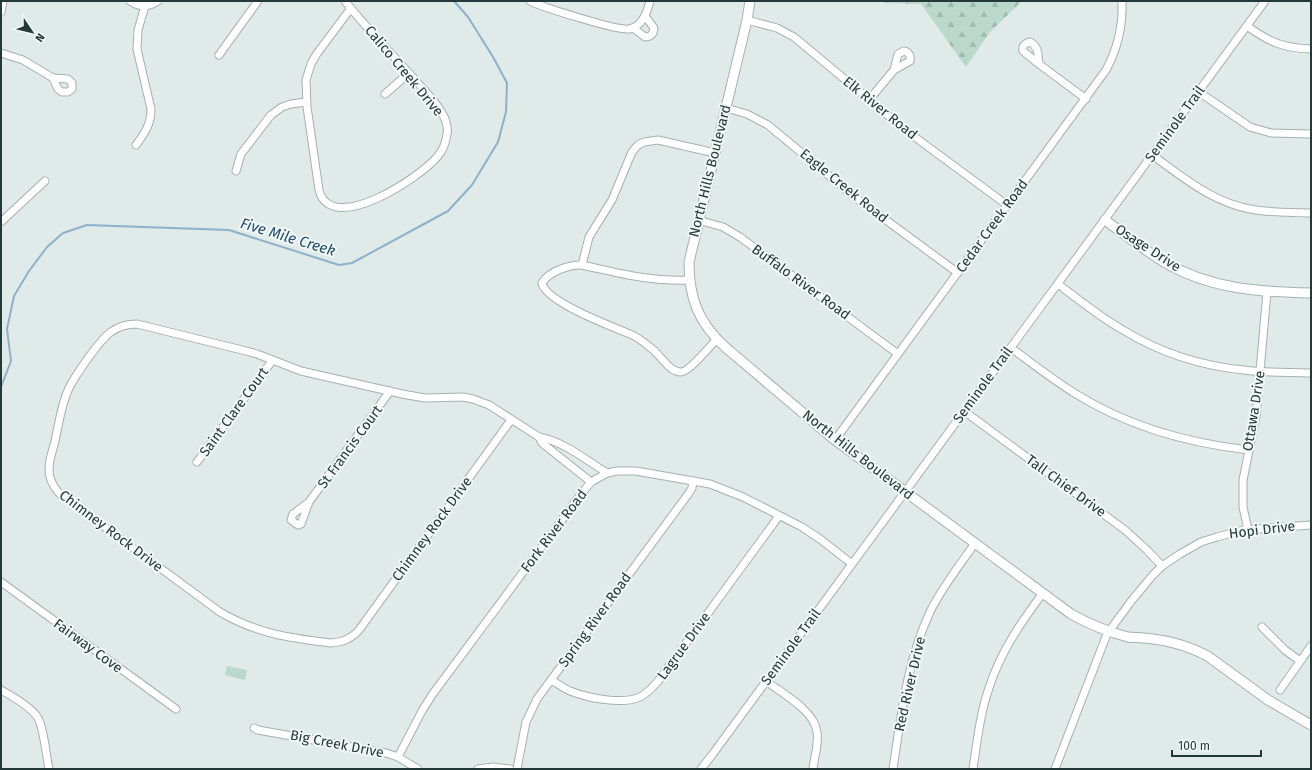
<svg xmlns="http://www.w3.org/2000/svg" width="1312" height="770" font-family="'Fira Sans',sans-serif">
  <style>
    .green { fill: #bbd9cb }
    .forest { fill: url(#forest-firs) }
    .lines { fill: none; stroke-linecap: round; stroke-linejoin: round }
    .stream { stroke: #8db1ca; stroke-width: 2 }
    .minor-casing { stroke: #a4b1b0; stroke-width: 9 }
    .tertiary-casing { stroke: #a4b1b0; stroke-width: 11 }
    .minor { stroke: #fff; stroke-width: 7 }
    .tertiary { stroke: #fff; stroke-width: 9 }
    .labels { text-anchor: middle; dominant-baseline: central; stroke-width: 4; stroke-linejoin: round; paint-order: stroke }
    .street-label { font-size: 14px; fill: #233838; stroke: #f0f7f5 }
    .water-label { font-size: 15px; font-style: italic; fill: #234e6e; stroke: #f0f7f5 }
  </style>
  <defs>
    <pattern id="forest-firs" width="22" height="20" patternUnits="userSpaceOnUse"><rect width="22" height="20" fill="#bbd9cb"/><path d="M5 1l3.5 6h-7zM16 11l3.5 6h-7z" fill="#a0bbaf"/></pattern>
  </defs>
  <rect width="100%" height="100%" fill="#e0eae8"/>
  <polygon class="green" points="227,666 247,670 245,680 225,675"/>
  <polygon class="forest" points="882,1 1022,1 990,32 966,67 921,4 885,3"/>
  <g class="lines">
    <polyline class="stream" points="1,387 11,361 7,329 14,296 29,271 47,247 63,233 87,225 229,230 339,265 352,263 448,211 472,185 498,142 506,112 507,83 493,57 468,17 454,1"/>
    <g class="minor-casing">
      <g id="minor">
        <path d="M130 1C139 7 149 7 158 1"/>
        <path d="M345 1C367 29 392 54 416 81 426 92 439 105 445 119 447 124 448 129 447 134 446 142 443 150 438 156 421 177 331 237 319 190L307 107 306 80 311 64 316 55 351 8"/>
        <path d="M530 1C542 7 618 31 629 29 642 27 647 13 650 1"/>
        <polyline points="1,12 3,1"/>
        <polyline points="747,20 777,28 794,37 908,132 1007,205"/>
        <path d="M1247 26C1269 42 1283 48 1311 49"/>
        <polyline points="633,28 645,37 650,36 653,33 654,28 645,16"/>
        <path d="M1030 42C1039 46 1038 56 1039 64L1023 51C1022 46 1025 43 1030 42Z"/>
        <path d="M904 51C909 52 911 56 910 61L894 70 898 54Z"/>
        <polyline points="1,53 23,60 53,78"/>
        <polyline points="219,55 258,1"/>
        <polyline points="1039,64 1086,99"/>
        <polygon points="53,78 68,79 72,83 72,89 68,92 62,92 58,89"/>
        <polyline points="1199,92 1250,127 1271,133 1311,134"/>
        <polyline points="385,94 409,73"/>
        <polyline points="869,100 894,70"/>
        <polyline points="726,108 747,114 768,125 856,198 958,273"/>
        <path d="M136 145C145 133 151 124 151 109L137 49 138 30 145 6"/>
        <path d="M715 153 658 140 644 142 638 145 632 152 612 200 589 237 582 265C570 264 548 272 542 283 545 301 608 325 625 332 634 335 643 341 651 348 660 354 669 372 681 372 689 372 710 346 717 339"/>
        <path d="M1152 155C1183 177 1212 202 1250 209 1270 213 1291 212 1311 213"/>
        <polyline points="236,171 241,154 271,115 282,107 291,104 306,102"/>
        <polyline points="698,220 723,227 740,237 898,354"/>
        <polyline points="1,222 45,181"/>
        <path d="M582 265C619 273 651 282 689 280"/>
        <path d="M1058 284C1079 300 1100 317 1123 330 1159 352 1201 366 1244 370 1266 373 1289 372 1311 373"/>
        <path d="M1011 348C1032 363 1053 380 1076 394 1129 427 1187 443 1249 450"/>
        <polyline points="964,411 1125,530 1147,550 1162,566"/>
        <path d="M511 420 359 630C351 639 343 642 331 643 289 638 258 634 220 612L61 495C56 490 52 485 50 477 47 465 52 453 55 441 59 423 61 405 69 388 75 376 100 339 111 332 119 326 128 324 137 324L238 349 257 354 301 371 402 394 425 398 463 397 473 399 489 405 539 437C563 441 586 460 607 473"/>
        <polyline points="539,437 542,443 591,482"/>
        <path d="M835 440 1106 70C1118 48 1123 26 1122 1"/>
        <polyline points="197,462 272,361"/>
        <polyline points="309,502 293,514 291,520 298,525 301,524 309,502 390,391"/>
        <polyline points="1248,530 1243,507 1243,480 1256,416 1267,292"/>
        <polyline points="1,582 176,709"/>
        <polyline points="1262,627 1285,650 1300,661"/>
        <path d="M551 680C557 683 563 688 570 691 588 698 622 705 640 697 648 693 653 687 659 680L779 516"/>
        <path d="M766 681C783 694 814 710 817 732 819 744 814 758 813 769"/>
        <path d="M1 690C12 696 31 707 38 718 44 729 46 755 49 769"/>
        <polyline points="1280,690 1311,646"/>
        <polyline points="254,728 258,730 386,753 398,757 418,769"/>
        <polyline points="398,757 422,711 432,695 578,498 591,482 607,473 617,471 636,471 710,484 743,497 802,527 820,539 852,564"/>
        <polyline points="478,769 493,767 510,769"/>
        <polyline points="517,769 526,722 537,699 689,493 692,488 693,481"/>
        <polyline points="701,769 712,755 1265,1"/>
        <path d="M893 769C901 716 907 661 930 612 942 587 960 565 975 543"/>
        <path d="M973 769C977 742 980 714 989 688 1000 653 1021 622 1043 593"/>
        <polyline points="1055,769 1107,634 1132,600 1153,575 1162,566 1180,554 1201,542 1217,537 1243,530 1311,525"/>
      </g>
    </g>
    <g class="tertiary-casing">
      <g id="tertiary">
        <path d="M750 1 747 20 689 262C689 298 698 322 725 347L835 440 1071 614C1089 624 1108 632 1128 637 1133 638 1139 637 1144 638 1167 640 1188 645 1209 657L1268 700 1311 725"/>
        <path d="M1105 220C1124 234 1143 249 1164 262 1210 289 1259 292 1311 293"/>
      </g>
    </g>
    <use href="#minor" class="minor"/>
    <use href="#tertiary" class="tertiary"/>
  </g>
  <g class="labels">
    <g class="street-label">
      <text transform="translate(404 71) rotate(50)">Calico Creek Drive</text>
      <text transform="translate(880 108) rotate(39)">Elk River Road</text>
      <text transform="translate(1175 124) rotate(-54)">Seminole Trail</text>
      <text transform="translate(710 171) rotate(-76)">North Hills Boulevard</text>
      <text transform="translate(844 186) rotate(39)">Eagle Creek Road</text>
      <text transform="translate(992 226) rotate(-54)">Cedar Creek Road</text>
      <text transform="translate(1148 248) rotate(33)">Osage Drive</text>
      <text transform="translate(801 282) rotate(36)">Buffalo River Road</text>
      <text transform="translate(983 385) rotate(-54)">Seminole Trail</text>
      <text transform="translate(1254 411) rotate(-81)">Ottawa Drive</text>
      <text transform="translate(234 412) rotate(-54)">Saint Clare Court</text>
      <text transform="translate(350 447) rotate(-54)">St Francis Court</text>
      <text transform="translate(858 455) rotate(38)">North Hills Boulevard</text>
      <text transform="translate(1066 486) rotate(36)">Tall Chief Drive</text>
      <text transform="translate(432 529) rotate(-54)">Chimney Rock Drive</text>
      <text transform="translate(1262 530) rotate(-7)">Hopi Drive</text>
      <text transform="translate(111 531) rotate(37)">Chimney Rock Drive</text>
      <text transform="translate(554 531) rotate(-53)">Fork River Road</text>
      <text transform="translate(595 620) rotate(-54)">Spring River Road</text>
      <text transform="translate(88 646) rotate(36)">Fairway Cove</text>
      <text transform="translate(684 646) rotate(-54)">Lagrue Drive</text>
      <text transform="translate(791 647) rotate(-54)">Seminole Trail</text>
      <text transform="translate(910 684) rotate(-77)">Red River Drive</text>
      <text transform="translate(337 744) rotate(11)">Big Creek Drive</text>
    </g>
    <g class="water-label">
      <text transform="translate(288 237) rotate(17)">Five Mile Creek</text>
    </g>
  </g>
  <rect width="1312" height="770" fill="none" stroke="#233838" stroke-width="4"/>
  <g transform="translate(32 32) rotate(125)" stroke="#f0f7f5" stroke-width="3" paint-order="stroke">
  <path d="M0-3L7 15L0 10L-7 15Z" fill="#233838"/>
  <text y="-6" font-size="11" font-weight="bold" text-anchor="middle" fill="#233838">N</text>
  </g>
  <path d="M1172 750v6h89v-6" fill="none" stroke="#233838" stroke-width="2"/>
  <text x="1178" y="750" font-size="12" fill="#233838" stroke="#f0f7f5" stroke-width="3" paint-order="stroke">100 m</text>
</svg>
